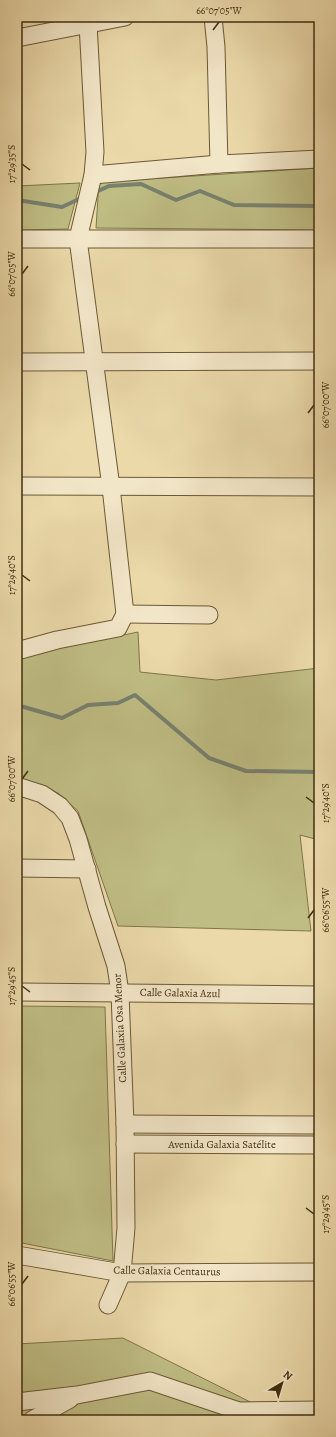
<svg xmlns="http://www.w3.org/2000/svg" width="336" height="1437" font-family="Alegreya,serif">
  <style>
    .green { fill: #bfbd84; stroke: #80764a }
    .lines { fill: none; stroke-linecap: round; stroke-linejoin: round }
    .stream { stroke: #778170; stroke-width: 4 }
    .minor-casing { stroke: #6c5936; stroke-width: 19 }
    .minor { stroke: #f2e6c8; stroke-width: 17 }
    .ticks { fill: none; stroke: #422e0f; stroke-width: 1.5 }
    .labels { text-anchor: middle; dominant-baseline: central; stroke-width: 3; stroke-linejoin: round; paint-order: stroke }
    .street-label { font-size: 11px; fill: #422e0f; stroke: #f2e6c8 }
    .neatline { fill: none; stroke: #422e0f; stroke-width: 1.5 }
    .ticks-label { font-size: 10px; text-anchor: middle; fill: #422e0f }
  </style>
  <rect width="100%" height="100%" fill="#ebd9aa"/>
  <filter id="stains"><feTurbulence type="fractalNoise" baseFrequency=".005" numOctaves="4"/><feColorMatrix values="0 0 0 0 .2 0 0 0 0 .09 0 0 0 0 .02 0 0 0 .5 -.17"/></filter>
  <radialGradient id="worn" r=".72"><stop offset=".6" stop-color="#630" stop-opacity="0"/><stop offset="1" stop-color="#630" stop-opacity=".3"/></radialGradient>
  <g class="green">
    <polygon points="319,168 319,230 96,228 99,182"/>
    <polygon points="80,183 68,229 17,230 17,186"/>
    <polygon points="138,632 140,672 216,680 319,668 319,840 300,835 311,931 118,926 78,811 58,793 17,778 17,657"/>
    <polygon points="17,1006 105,1007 113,1261 17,1242"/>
    <polygon points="123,1338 286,1420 17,1420 17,1344"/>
  </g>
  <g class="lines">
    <g class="stream">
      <polyline points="96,192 109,186 141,184 176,200 200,191 234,205 319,206"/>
      <polyline points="17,200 62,207 79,199"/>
      <polyline points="17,705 62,718 88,705 118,703 135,695 209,758 246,771 319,772"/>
    </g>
    <g class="minor-casing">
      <g id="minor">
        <polyline points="213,17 216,47 219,164"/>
        <polyline points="88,24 95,152 93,175 78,239 111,487 125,614"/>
        <polyline points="17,38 125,17"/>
        <polyline points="93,175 219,164 319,159"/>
        <polyline points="17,239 319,239"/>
        <polyline points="17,362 319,361"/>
        <polyline points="17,486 319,487"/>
        <polyline points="125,614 209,615"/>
        <polyline points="17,651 57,640 118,628 125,614"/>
        <polyline points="17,786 42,794 60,806 70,818 78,839 97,907 116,966 120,993 125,1124 126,1228 122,1273 108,1305"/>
        <polyline points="17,868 87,869"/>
        <polyline points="17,992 319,995"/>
        <polyline points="125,1124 319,1125"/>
        <polyline points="125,1144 319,1145"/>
        <polyline points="17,1255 122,1273 319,1272"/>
        <polyline points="17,1402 77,1395 150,1381 239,1411 319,1410"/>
        <polyline points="32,1420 70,1399"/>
      </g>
    </g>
    <use href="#minor" class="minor"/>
  </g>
  <path class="ticks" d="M213 30 219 22M22 164 30 170M22 274 28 266M308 413 314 405M22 575 30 581M22 779 28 771M306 797 314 803M308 918 314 910M22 986 30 992M306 1208 314 1214M22 1284 28 1276"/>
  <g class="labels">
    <g class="street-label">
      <text transform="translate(180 993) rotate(1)">Calle Galaxia Azul</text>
      <text transform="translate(120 1028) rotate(-93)">Calle Galaxia Osa Menor</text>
      <text x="222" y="1144">Avenida Galaxia Satélite</text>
      <text transform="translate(167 1271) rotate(1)">Calle Galaxia Centaurus</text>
    </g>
  </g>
  <rect width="336" height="1437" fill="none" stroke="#ebd9aa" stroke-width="44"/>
  <g transform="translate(282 1383) rotate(38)" stroke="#f2e6c8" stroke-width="3" paint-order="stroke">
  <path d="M0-3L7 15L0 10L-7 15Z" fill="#422e0f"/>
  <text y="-6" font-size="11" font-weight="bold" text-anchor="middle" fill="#422e0f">N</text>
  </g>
  <rect x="22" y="22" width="292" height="1393" class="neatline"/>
  <g class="ticks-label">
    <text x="219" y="14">66°07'05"W</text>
    <text transform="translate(11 164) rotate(-90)" y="4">17°29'35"S</text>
    <text transform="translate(11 274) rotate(-90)" y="4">66°07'05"W</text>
    <text transform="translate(325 405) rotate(-90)" y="4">66°07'00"W</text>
    <text transform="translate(11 575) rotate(-90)" y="4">17°29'40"S</text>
    <text transform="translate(11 779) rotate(-90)" y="4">66°07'00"W</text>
    <text transform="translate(325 803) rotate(-90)" y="4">17°29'40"S</text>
    <text transform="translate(325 910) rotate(-90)" y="4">66°06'55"W</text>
    <text transform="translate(11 986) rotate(-90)" y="4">17°29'45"S</text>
    <text transform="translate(325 1214) rotate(-90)" y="4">17°29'45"S</text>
    <text transform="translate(11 1284) rotate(-90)" y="4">66°06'55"W</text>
  </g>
  <rect width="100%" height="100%" filter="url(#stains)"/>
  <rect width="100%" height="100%" fill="url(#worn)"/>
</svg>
